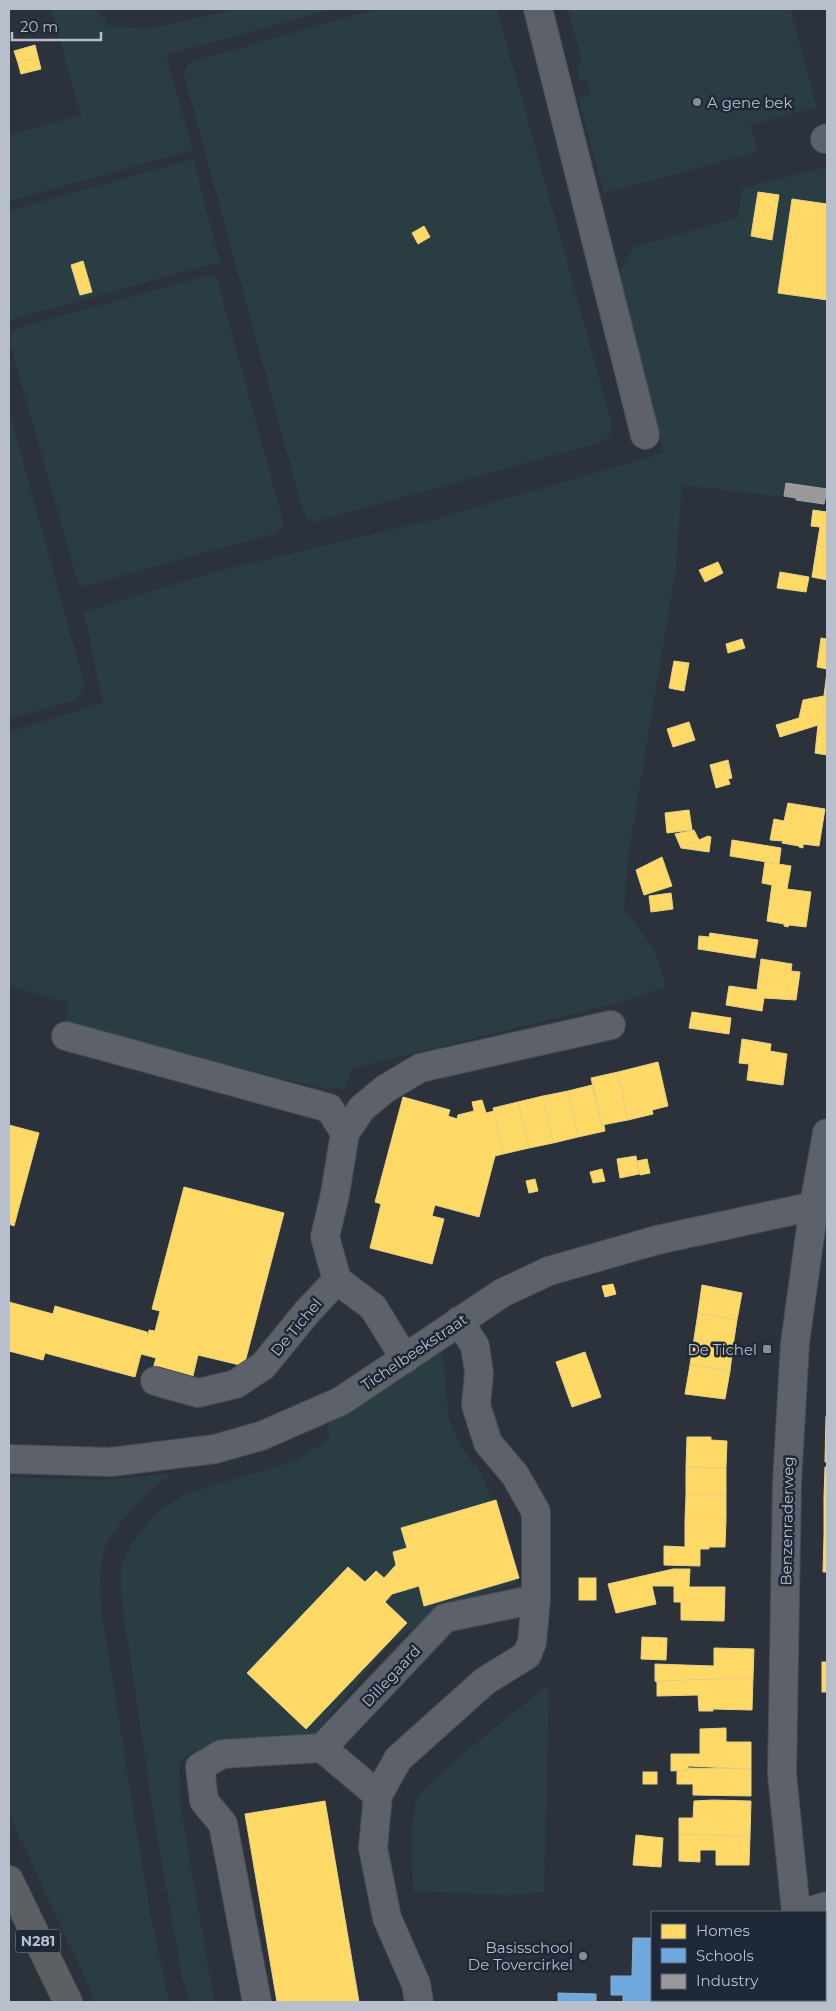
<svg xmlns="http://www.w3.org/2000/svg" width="836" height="2011" font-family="Montserrat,sans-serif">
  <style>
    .green { fill: #293d42 }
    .homes { fill: #ffd966; stroke: #e9d185 }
    .schools { fill: #6fa8dc; stroke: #85afd7 }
    .industry { fill: #999; stroke: #a2a4a8 }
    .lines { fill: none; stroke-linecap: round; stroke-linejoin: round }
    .minor-casing { stroke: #484d54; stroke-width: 30 }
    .highway-casing { stroke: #494e57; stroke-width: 30 }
    .minor { stroke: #5d6169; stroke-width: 28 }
    .highway { stroke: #5d6063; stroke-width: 28 }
    .poi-dot { fill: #868d9a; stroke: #1f2837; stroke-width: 2 }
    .labels { text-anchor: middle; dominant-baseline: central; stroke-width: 5; stroke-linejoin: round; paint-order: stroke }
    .shield { fill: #1f2837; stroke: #89919f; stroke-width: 1 }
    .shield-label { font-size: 14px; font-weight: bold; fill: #b7becc }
    .poi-label { font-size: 15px; fill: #b7becc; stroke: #1f2837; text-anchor: end }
    .street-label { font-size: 15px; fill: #b7becc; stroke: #1f2837 }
  </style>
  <rect width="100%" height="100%" fill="#2c323c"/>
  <g class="green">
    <polygon points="51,9 96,9 109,26 150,29 236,9 333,9 166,55 193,150 9,201 9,135 81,115"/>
    <polygon points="376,9 497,9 611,421 610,435 602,442 317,521 308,519 302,508 184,75 186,68 191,62"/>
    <polygon points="568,9 790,9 817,107 750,125 758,152 604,193 578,98 591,94 586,78 580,80 576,65 582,63"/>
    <polygon points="193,159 220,262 9,320 9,211"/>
    <polygon points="827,167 827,502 682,485 676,568 627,863 624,908 654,949 666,987 617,1003 362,1066 353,1069 344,1089 316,1087 66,1023 68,1002 9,986 9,732 103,703 84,612 218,571 436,519 664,453 617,276 633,247 738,218 742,188"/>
    <polygon points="206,276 213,276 217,279 283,521 282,527 277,533 84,586 79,583 76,576 10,344 11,333 21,327"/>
    <polygon points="9,411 84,683 83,689 75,700 9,719"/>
    <path d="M439 1352 443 1357 449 1420 461 1446 480 1471 488 1489 516 1583 440 1609 388 1646 310 1739C274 1741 206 1737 179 1762L180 1801 214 2002H191L182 1978 152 1805 121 1596V1566L132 1543 158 1511 186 1494 295 1461 329 1440 328 1421Z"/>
    <path d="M172 1474C151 1489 109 1528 103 1554 98 1574 101 1595 102 1615L149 1907 169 2002H96L9 1814V1477L103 1480Z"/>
    <polygon points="549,1684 544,1892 508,1895 413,1891 412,1828 416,1801 426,1787 474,1745"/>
  </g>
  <g class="homes">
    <polygon points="35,45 38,57 18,63 14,51"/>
    <polygon points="38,57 41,69 21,74 18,63"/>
    <polygon points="758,192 779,195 772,240 751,236"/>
    <polygon points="792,199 827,204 827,300 778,293"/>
    <polygon points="424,226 430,237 418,244 412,233"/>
    <polygon points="83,261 92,292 80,295 71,265"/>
    <polygon points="813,510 827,512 827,546 817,545 820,527 811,526"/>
    <polygon points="817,545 827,546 827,580 812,577"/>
    <polygon points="718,562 723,573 705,582 699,570"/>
    <polygon points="780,572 809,577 806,592 777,588"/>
    <polygon points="821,638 827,639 827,669 817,667"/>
    <polygon points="742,639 745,648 728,653 726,644"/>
    <polygon points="674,661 689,663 684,691 669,688"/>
    <polygon points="827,672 827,697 824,696"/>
    <polygon points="824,696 827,697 827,727 818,725 780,737 776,725 799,718 803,700"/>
    <polygon points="689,722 695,740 673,747 667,729"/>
    <polygon points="818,725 827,727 827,755 815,753"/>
    <polygon points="728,760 732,778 728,779 730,784 716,788 710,765"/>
    <polygon points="788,803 825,809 819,846 803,844 803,848 799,847 799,846 782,843 783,841 770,840 774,819 784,821"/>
    <polygon points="689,810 692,830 667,833 665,813"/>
    <polygon points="694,830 699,840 681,848 675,834"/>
    <polygon points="708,836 711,837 709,852 681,848"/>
    <polygon points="732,840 781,848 779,864 730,856"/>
    <polygon points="662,857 672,886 644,895 636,870"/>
    <polygon points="765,862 791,866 787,889 811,892 806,927 789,925 788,927 784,926 784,924 767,921 772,885 762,883"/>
    <polygon points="671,893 673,909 651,912 649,896"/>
    <polygon points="710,933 758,940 755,958 698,949 699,936 709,937"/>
    <polygon points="761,959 792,964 791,971 800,972 796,1000 764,998 762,1011 726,1005 729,986 757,990"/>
    <polygon points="692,1012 731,1018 729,1034 689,1028"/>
    <polygon points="742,1039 771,1044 770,1051 787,1054 783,1085 747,1080 749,1064 739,1063"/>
    <polygon points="658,1062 668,1106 652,1110 653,1114 628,1120 618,1072"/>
    <polygon points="618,1072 628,1120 602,1125 591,1078"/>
    <polygon points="592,1085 602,1125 604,1125 605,1131 578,1137 568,1091"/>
    <polygon points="568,1091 578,1137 553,1143 543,1096"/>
    <polygon points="543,1096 553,1143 529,1148 518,1102"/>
    <polygon points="403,1097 450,1110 448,1116 457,1119 458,1115 474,1111 472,1102 482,1100 486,1113 494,1111 503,1154 495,1156 479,1217 435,1205 432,1216 444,1219 432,1264 370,1248 381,1204 375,1202"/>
    <polygon points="518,1102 529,1148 503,1154 493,1108"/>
    <polygon points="9,1125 39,1133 14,1226 9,1224"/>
    <polygon points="636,1156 639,1174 620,1178 617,1159"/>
    <polygon points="647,1159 650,1173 640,1175 637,1161"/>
    <polygon points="602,1169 605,1181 593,1183 590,1172"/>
    <polygon points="535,1179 538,1191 529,1193 526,1181"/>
    <polygon points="184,1187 284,1213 244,1366 198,1355 192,1380 153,1369 156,1358 141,1354 135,1377 45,1353 43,1360 9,1351 9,1302 53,1314 55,1306 147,1332 148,1335 149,1330 155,1331 160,1311 152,1309"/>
    <polygon points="613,1284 616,1294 605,1297 602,1286"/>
    <polygon points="702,1285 742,1293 737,1320 698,1313"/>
    <polygon points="698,1313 737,1320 733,1346 694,1339"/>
    <polygon points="694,1339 733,1346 730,1371 690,1365"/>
    <polygon points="585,1352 601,1397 572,1407 556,1362"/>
    <polygon points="690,1365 730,1371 725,1399 685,1394"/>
    <polygon points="826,1416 827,1416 827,1462 825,1462"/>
    <polygon points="687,1437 711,1437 711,1440 727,1441 726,1468 686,1467"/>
    <polygon points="686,1467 726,1468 726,1495 686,1494"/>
    <polygon points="825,1467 827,1467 827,1497 824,1497"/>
    <polygon points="686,1494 726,1495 726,1520 685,1520"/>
    <rect x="824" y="1497" width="3" height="39"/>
    <polygon points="496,1500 519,1578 424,1606 419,1586 392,1594 385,1602 407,1623 306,1729 247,1673 348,1567 365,1582 376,1571 384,1578 396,1565 393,1552 407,1548 401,1528"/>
    <polygon points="685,1520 726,1520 725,1547 709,1547 709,1549 700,1549 700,1566 664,1565 664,1546 685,1547"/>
    <polygon points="824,1536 827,1536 827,1572 823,1572"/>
    <polygon points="673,1569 690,1569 689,1587 725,1587 724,1621 681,1620 681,1602 674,1602 674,1586 652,1586 656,1604 616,1613 608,1584"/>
    <rect x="579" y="1578" width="17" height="22"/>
    <polygon points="642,1637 667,1638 666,1660 641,1659"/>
    <polygon points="714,1648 754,1649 753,1678 655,1681 655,1664 714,1666"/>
    <rect x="822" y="1662" width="5" height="30"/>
    <polygon points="753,1678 752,1710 713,1709 713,1711 699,1711 698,1695 657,1696 657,1682 655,1681"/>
    <polygon points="726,1728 726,1742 751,1742 751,1769 688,1766 688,1770 671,1771 671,1754 700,1754 700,1729"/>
    <polygon points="688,1768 751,1769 751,1796 693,1795 693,1784 677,1784 677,1771 688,1770"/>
    <rect x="643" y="1772" width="14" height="12"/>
    <polygon points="713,1800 751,1801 750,1836 679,1834 679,1818 693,1818 694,1801"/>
    <polygon points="325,1801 359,2002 277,2002 245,1814"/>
    <polygon points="679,1834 750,1836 749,1865 716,1865 716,1850 700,1850 700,1862 679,1861"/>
    <polygon points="636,1835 663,1838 661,1867 633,1865"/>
  </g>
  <g class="schools">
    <polygon points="633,1938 652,1938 652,2000 741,2000 741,2002 623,2002 623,1995 611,1995 611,1976 632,1976"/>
    <polygon points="558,1993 596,1994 596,2002 558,2002"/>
  </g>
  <polygon class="industry" points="786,483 827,489 824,504 796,500 796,498 784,496"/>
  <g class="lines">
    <g class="minor-casing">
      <g id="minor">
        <polyline points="538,9 645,435"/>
        <polyline points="825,139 827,138"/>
        <polyline points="66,1036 329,1108 345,1133"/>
        <polyline points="337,1280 325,1237 335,1194 345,1133 362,1108 385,1089 420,1068 611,1025"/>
        <polyline points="155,1381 198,1393 236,1384 263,1366 307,1312 337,1280 373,1307 405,1359"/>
        <polyline points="9,1459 111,1462 215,1449 261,1436 341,1401 502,1293 549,1271 657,1240 814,1206"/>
        <polyline points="378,1795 322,1748 445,1618 536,1599"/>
        <polyline points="796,1912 782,1774 787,1482 795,1343 814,1206 827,1133"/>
        <polyline points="807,1912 827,1906"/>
        <polyline points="822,2000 823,2002"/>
        <polyline points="257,2002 223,1824 204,1801 200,1767 222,1754 322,1748"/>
        <polyline points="419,2002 416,1984 387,1918 373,1848 378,1795 398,1759 485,1681 527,1655 532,1642 536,1599 536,1512 515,1475 488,1443 476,1405 479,1373 475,1346 459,1321"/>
      </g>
    </g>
    <g class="highway-casing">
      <polyline id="highway" points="9,1880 68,2002"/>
    </g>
    <use href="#minor" class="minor"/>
    <use href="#highway" class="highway"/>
  </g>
  <g class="poi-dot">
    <circle cx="697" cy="102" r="5"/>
    <rect x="762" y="1344" width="10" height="10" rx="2.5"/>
    <circle cx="583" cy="1956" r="5"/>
  </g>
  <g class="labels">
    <rect class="shield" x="15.5" y="1929.5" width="45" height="23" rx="4"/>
    <g class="shield-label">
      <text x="38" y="1941">N281</text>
    </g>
    <g class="poi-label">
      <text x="707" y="102" text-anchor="start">A gene bek</text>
      <text x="757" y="1349">De Tichel</text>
      <text x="573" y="1947">Basisschool<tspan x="573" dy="17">De Tovercirkel</tspan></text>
    </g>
    <g class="street-label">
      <text transform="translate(296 1327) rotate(-50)">De Tichel</text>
      <text transform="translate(414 1352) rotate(-34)">Tichelbeekstraat</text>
      <text transform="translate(787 1521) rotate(-89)">Benzenraderweg</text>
      <text transform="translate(391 1676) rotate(-47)">Dillegaard</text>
    </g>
  </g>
  <rect width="836" height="2011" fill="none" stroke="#b7becc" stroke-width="20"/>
  <rect x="651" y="1911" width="175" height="90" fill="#1f2837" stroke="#5c6473"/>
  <rect x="661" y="1924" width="25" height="15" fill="#ffd966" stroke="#5c6473"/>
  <text x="696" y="1936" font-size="15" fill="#b7becc">Homes</text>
  <rect x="661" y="1948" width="25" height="15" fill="#6fa8dc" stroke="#5c6473"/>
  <text x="696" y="1961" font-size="15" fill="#b7becc">Schools</text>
  <rect x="661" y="1974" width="25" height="15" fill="#999999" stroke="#5c6473"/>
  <text x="696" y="1986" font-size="15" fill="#b7becc">Industry</text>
  <path d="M12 32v8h89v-8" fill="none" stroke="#b7becc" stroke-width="2.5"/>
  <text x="20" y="32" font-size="15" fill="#b7becc" stroke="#1f2837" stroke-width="4" paint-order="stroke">20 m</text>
</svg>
